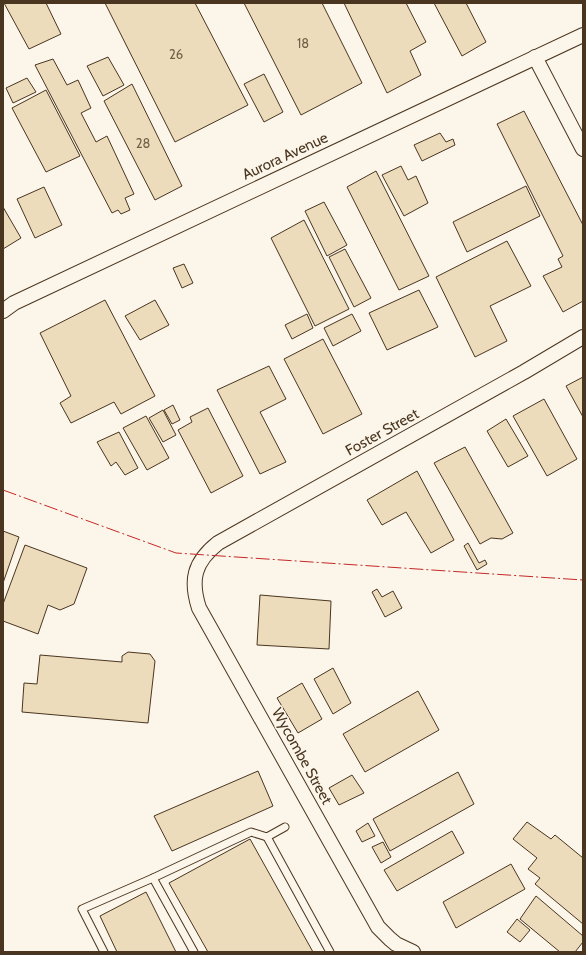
<svg xmlns="http://www.w3.org/2000/svg" width="586" height="955" font-family="Cabin,sans-serif">
<style>
.building{fill:#ecdcbc;stroke:#4a3520}
.lines{fill:none;stroke-linecap:round;stroke-linejoin:round}
.lane-casing{stroke:#4a3520;stroke-width:9}
.street-casing{stroke:#4a3520;stroke-width:16}
.lane{stroke:#fbf6e9;stroke-width:7}
.street{stroke:#fbf6e9;stroke-width:14}
.power{stroke:#c62828;stroke-width:1;stroke-dasharray:14 3 2 3;stroke-linecap:butt}
.labels{text-anchor:middle;dominant-baseline:central;stroke-width:3;stroke-linejoin:round;paint-order:stroke}
.number-label{font-size:13px;fill:#725f47}
.street-label{font-size:15px;fill:#4a3520;stroke:#fbf6e9}
</style>
<rect width="100%" height="100%" fill="#fbf6e9"/>
<g class="building">
<path d="M4 3H46L61 34 29 49Z"/>
<path d="M105 3H195L248 105 175 142Z"/>
<path d="M244 3H322L362 83 301 115Z"/>
<path d="M344 3H406L426 42 410 51 421 75 387 93Z"/>
<path d="M434 3H466L486 42 462 56Z"/>
<path d="M108 57 124 85 103 96 87 66Z"/>
<path d="M53 59 67 85 78 80 91 108 81 113 96 142 107 136 134 194 125 198 130 210 121 214 118 210 112 213 35 65Z"/>
<path d="M264 74 283 112 264 122 244 84Z"/>
<path d="M27 78 36 92 13 103 6 88Z"/>
<path d="M132 84 182 186 155 200 104 101Z"/>
<path d="M46 90 80 156 46 172 12 108Z"/>
<path d="M524 111 583 225V301L563 312 543 276 562 267 558 259 563 256 497 124Z"/>
<path d="M440 133 446 142 453 139 455 145 422 161 414 145Z"/>
<path d="M401 166 408 180 416 176 428 203 404 216 382 175Z"/>
<path d="M376 171 429 276 399 290 347 187Z"/>
<path d="M526 186 540 216 467 252 453 222Z"/>
<path d="M44 187 62 225 35 238 17 199Z"/>
<path d="M324 202 347 245 327 256 305 211Z"/>
<path d="M3 207 21 238 3 249Z"/>
<path d="M304 220 349 309 315 326 271 238Z"/>
<path d="M507 241 531 286 490 306 507 341 475 357 436 277Z"/>
<path d="M345 249 371 298 354 307 329 257Z"/>
<path d="M184 264 193 283 182 288 173 268Z"/>
<path d="M419 290 438 327 387 350 369 313Z"/>
<path d="M105 300 155 396 121 414 114 402 71 423 60 403 71 396 40 333Z"/>
<path d="M155 300 169 325 140 340 125 316Z"/>
<path d="M307 314 313 328 292 339 285 325Z"/>
<path d="M352 314 361 331 333 346 324 328Z"/>
<path d="M323 339 362 414 323 434 284 359Z"/>
<path d="M269 366 286 399 260 412 286 462 260 474 217 390Z"/>
<path d="M583 377V417L566 386Z"/>
<path d="M544 399 577 459 547 476 513 416Z"/>
<path d="M173 405 180 420 172 424 164 410Z"/>
<path d="M208 408 243 476 211 493 178 430 192 422 190 417Z"/>
<path d="M163 410 176 435 163 442 149 418Z"/>
<path d="M146 416 169 458 147 470 123 428Z"/>
<path d="M506 419 528 456 508 467 487 431Z"/>
<path d="M119 432 138 468 125 475 116 462 111 466 97 442Z"/>
<path d="M465 447 513 533 502 539 491 538 480 544 434 463Z"/>
<path d="M417 471 454 540 431 553 406 512 382 525 367 500Z"/>
<path d="M3 531 19 537 3 583Z"/>
<path d="M468 543 479 563 485 560 487 564 477 570 464 546Z"/>
<path d="M25 545 87 568 74 604 60 610 48 605 38 634 3 621V604Z"/>
<path d="M377 589 382 597 393 591 402 608 385 617 372 592Z"/>
<path d="M260 595 331 601 329 649 257 645Z"/>
<path d="M128 652 150 654 155 661 148 723 22 712 24 683 37 684 40 655 122 662V656Z"/>
<path d="M333 668 351 703 333 714 314 679Z"/>
<path d="M302 683 322 719 298 733 277 698Z"/>
<path d="M418 691 439 730 365 772 343 734Z"/>
<path d="M258 771 273 806 172 851 154 816Z"/>
<path d="M458 772 474 804 390 851 373 819Z"/>
<path d="M352 775 364 793 339 805 329 788Z"/>
<path d="M527 822 551 839 555 835 583 858V924L535 884 540 878 528 869 537 858 513 839Z"/>
<path d="M368 823 375 836 362 842 356 831Z"/>
<path d="M452 831 464 853 397 891 384 870Z"/>
<path d="M250 839 313 952H208L169 883Z"/>
<path d="M383 842 391 857 381 863 372 847Z"/>
<path d="M511 864 525 889 456 928 443 902Z"/>
<path d="M146 892 176 952H117L100 916Z"/>
<path d="M536 896 583 936V942L575 952H560L520 919Z"/>
<path d="M517 919 530 930 520 942 507 932Z"/>
</g>
<g class="lines">
<g class="lane-casing">
<g id="lane">
<path d="M267 837 330 952"/>
<path d="M153 878 194 952"/>
<path d="M104 952 82 909 153 878 251 832 267 837 285 827"/>
</g>
</g>
<g class="street-casing">
<g id="street">
<path d="M535 57 583 149"/>
<path d="M3 311 14 303 583 35"/>
<path d="M413 952 396 944 390 939 378 927 199 608C190 580 194 562 218 543L524 372 583 337"/>
</g>
</g>
<use href="#lane" class="lane"/>
<use href="#street" class="street"/>
<path class="power" d="M3 490 176 553 583 580"/>
</g>
<g class="labels">
<g class="number-label">
<text x="303" y="43">18</text>
<text x="176" y="54">26</text>
<text x="143" y="143">28</text>
</g>
<g class="street-label">
<text transform="translate(285 156) rotate(-25)">Aurora Avenue</text>
<text transform="translate(382 432) rotate(-29)">Foster Street</text>
<text transform="translate(302 756) rotate(61)">Wycombe Street</text>
</g>
</g>
<rect width="586" height="955" fill="none" stroke="#4a3520" stroke-width="8"/>
</svg>
